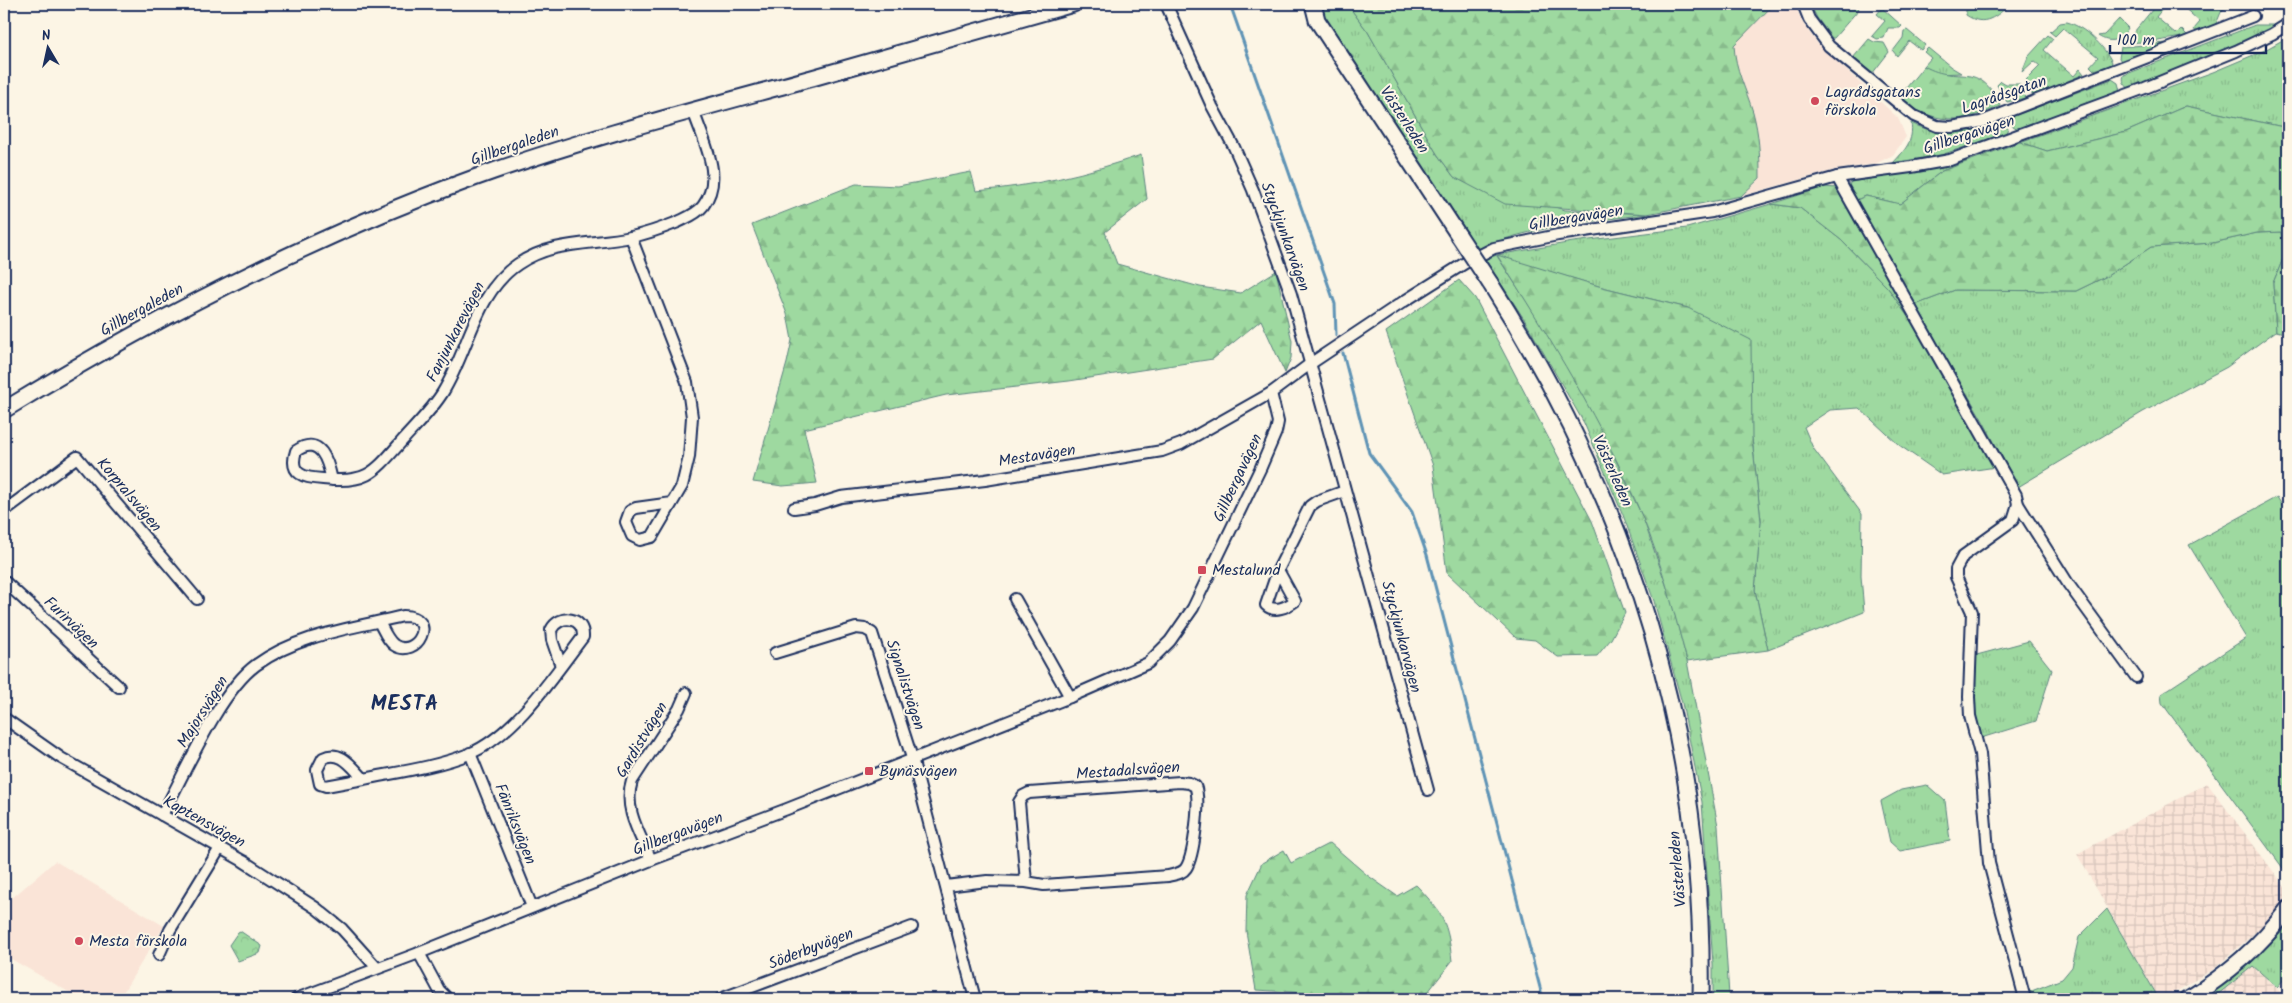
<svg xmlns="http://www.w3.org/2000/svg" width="2292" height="1003" font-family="Kalam,sans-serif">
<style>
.built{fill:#fae4d7}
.industrial{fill:url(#industrial-grid)}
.grass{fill:url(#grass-tufts);stroke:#5c847f}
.forest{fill:url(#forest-firs);stroke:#5c847f}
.park{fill:url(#park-crowns);stroke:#5c847f}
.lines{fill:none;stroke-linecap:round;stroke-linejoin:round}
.stream{stroke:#5f93b5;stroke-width:3}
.street-casing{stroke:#1b2f5e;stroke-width:14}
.secondary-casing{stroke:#1b2f5e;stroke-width:19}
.street{stroke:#fcf5e5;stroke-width:10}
.secondary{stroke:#fcf5e5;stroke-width:15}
.secondary-bridge-casing{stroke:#1b2f5e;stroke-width:19;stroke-linecap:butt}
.secondary-bridge{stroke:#fcf5e5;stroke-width:15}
.poi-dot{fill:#d1495b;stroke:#fcf5e5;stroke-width:2}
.labels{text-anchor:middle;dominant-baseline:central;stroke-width:4;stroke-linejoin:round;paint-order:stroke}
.poi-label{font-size:16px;fill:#1b2f5e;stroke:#fcf5e5;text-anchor:start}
.street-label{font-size:16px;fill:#1b2f5e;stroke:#fcf5e5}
.district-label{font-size:21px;font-weight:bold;letter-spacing:1px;fill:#1b2f5e;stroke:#fcf5e5}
</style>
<defs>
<pattern id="industrial-grid" width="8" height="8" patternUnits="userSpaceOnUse" patternTransform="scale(1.25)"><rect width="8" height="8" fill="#fae4d7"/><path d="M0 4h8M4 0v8" fill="none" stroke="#d6c4bb"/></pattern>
<pattern id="grass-tufts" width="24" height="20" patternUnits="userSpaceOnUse" patternTransform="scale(1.25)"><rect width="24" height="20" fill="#9ed9a0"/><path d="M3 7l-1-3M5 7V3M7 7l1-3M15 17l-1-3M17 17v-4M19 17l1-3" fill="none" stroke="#88bb8c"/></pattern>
<pattern id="forest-firs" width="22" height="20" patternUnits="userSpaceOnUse" patternTransform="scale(1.25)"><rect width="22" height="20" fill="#9ed9a0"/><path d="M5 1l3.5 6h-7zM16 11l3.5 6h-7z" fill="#88bb8c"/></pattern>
<pattern id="park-crowns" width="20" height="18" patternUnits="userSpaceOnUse" patternTransform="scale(1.25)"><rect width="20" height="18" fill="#9ed9a0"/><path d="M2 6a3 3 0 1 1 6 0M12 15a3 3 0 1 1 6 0" fill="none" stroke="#88bb8c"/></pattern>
</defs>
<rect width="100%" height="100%" fill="#fcf5e5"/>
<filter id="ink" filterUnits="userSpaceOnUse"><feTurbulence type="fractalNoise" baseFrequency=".02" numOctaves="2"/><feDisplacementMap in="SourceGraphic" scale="10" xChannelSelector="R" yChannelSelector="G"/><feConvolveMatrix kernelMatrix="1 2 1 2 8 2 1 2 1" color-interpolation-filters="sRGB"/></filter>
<g filter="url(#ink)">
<g class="built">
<path d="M1774 4H1795L1802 22 1818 44 1898 118 1906 137 1893 155 1875 164 1835 170 1741 196 1760 178 1752 111 1735 62 1734 44Z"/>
<path d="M55 861 164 926 119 999H81L4 955V905Z"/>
</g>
<g class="industrial">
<path d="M2207 783 2288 891V897L2260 928 2215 968 2164 999H2159L2077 854Z"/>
<path d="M2253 966 2288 999H2212Z"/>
</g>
<g class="grass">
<path d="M1319 4H1347L1368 32 1437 154 1454 177 1565 210 1647 214C1590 222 1531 226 1478 249L1325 17Z"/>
<path d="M1966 4H2011C1996 16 1985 28 1966 15Z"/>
<path d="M2157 4 2163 8 2156 17 2176 34 2181 29 2188 36 2158 41 2125 43Z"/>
<path d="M2180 4H2222L2225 7 2228 4H2237L2222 10 2216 24 2196 32 2194 29 2200 22Z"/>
<path d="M1882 8 1902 26 1900 28H1888L1884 38 1877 39 1872 36 1885 21 1877 14Z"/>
<path d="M2119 19 2128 28C2121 41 2110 44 2098 36L2104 35Z"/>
<path d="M2067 22C2085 27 2104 46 2112 62L2111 65 2094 70 2090 66 2098 57 2063 28 2055 36 2050 32 2060 23Z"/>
<path d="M2255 25H2279L2245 43 2129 88C2124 85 2122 80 2124 75Z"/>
<path d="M1907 30 1925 45 1921 50 1909 41 1897 56 1893 51 1903 38 1904 31Z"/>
<path d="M2048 35 2053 39 2044 50 2074 76 2080 69 2084 74 2033 96 2025 81 2040 66 2034 61 2022 72 2028 57Z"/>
<path d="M2288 37V128L2186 106 2126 132 2047 151 2020 142 2213 72 2263 51Z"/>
<path d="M2167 43 2126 59 2121 61 2119 58 2121 47Z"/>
<path d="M1928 48 1951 67 1961 73 1937 74 1924 66 1931 58 1924 52Z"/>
<path d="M2112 79 2118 83 2120 91 2018 129 2013 126 2011 117Z"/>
<path d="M2001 81 2006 84H2019L2023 89 2025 98 2007 102 1997 85Z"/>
<path d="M2003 121 2006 122 2008 128 2006 133 1941 155 1893 163C1905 150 1914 141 1911 123 1945 139 1969 133 2003 121Z"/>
<path d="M1969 161 1942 171 1900 204 1866 196 1854 201 1847 187 1851 182Z"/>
<path d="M1771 204 1800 208 1841 240 1888 288 1913 324 1996 467 1942 475 1899 445 1859 408 1830 410 1804 427 1813 448 1862 514 1861 576 1864 612 1768 650 1755 590 1761 521 1752 438 1688 308 1602 287 1497 256 1546 331 1595 416 1643 518 1671 599 1687 661 1718 826 1729 996 1772 999H1713V964L1702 802 1682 703 1654 601 1623 515 1584 423 1524 319 1485 259 1497 255 1573 242 1687 228Z"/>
<path d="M2281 232 2285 254 2273 283 2276 331 2227 367 2143 412 2018 487 1983 421 1915 305 1955 290 2076 291 2107 276 2151 247 2212 243 2257 233Z"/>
<path d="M2277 497 2288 515V875L2162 703 2161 694 2246 638 2189 545Z"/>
<path d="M2029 641 2052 670 2036 721 1981 738 1974 714 1973 656Z"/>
<path d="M1927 785 1945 801 1950 841 1900 851 1890 842 1881 801 1901 790Z"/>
<path d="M2107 909 2159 999H2030L2029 992 2062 979 2072 967 2079 937Z"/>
<path d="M2288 926V975L2277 987 2253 966 2212 999H2204L2249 965Z"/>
</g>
<g class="forest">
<path d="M1347 4H1774L1734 45C1735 69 1746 89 1753 112 1759 134 1760 154 1760 178L1741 196 1647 214 1505 204 1454 177 1437 154 1368 32Z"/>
<path d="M1810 4H1857L1856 5 1859 9 1834 38H1832L1817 18Z"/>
<path d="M1869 39 1874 42 1884 43 1889 52 1872 74 1853 58Z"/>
<path d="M1924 66C1959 86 1977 58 2001 106 1960 124 1935 125 1898 98Z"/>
<path d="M2186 106 2288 128V334L2276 331 2273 283 2285 254 2281 232 2257 233 2212 243 2151 247 2107 276 2076 291 1955 290 1915 305 1854 201 1866 196 1900 204 1942 171 2020 142 2047 151 2126 132Z"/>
<path d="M1141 155 1147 199 1105 232 1117 264 1200 287 1241 293 1276 271 1292 341 1291 358 1285 373 1261 320 1213 359 1069 381 946 395 804 429 817 483 783 486 753 482 787 363 792 340 787 314 752 225 856 184 898 186 971 172 976 191C1033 186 1087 174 1141 155Z"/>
<path d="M1824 187 1838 188 1869 239 1913 324 1888 288 1841 240 1800 208 1771 204Z"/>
<path d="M1497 255 1602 287 1688 308 1751 340 1752 438 1761 521 1755 590 1768 650 1687 661C1674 612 1662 563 1642 516 1603 424 1551 340 1497 255Z"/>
<path d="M1459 280 1475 298 1592 521 1625 613 1611 639 1597 656 1558 657 1535 640 1516 638 1447 573 1433 466 1386 332Z"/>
<path d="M1330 843 1367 875 1397 896 1416 885C1443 913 1448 923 1452 961L1428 992 1418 999H1348L1325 994 1256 990 1246 931 1247 895 1262 863 1284 850 1291 863Z"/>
</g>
<path class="park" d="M240 931 262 946 260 953 238 961 229 945 238 932Z"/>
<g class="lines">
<g class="stream">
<path d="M1230 4 1335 304 1336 335"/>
<path d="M1343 353 1369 453 1412 512 1427 555 1543 999"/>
</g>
<g class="street-casing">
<g id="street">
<path d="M1166 4 1212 106 1234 147 1253 190 1291 294 1428 790"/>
<path d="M1803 4 1809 19 1829 46 1914 116 1937 126 1951 127 1981 122 2253 16"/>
<path d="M1837 177 2016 495 2018 504 2069 585 2136 677"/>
<path d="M631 237 687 382 692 417 689 457 682 486 652 537 640 540 632 536 626 522 630 511 636 508 672 503"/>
<path d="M332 480C328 462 321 434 296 451 288 475 305 478 323 479 367 484 374 473 402 441 416 425 432 410 443 392 469 350 475 293 518 264 553 240 593 245 631 237 646 234 663 228 678 222 686 218 697 214 703 206 725 177 703 141 693 110"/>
<path d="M2018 504 2013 520 1963 556 1956 569V577L1972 612 1969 697 1970 716 1980 754 1989 863 2025 999"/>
<path d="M794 508 815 505 841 497 985 480 1162 451 1181 444 1271 393 1310 364 1403 302 1465 263 1494 248 1558 235 1712 212 1837 177 1911 167 1950 160 2145 88 2236 51 2272 34 2288 24"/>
<path d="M4 511 77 457 197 599"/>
<path d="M1278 570 1295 601C1287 607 1274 613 1266 605L1278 570 1310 506 1317 501 1345 491"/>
<path d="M4 581 119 687"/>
<path d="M1015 599 1070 697"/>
<path d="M775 653 856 628 865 629 872 633 912 758 975 999"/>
<path d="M4 718 61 758 243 861 316 908 342 929 377 968"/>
<path d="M470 753 532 907"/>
<path d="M364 779 326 786 320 784 317 770 323 758C341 749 352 767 364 779 399 772 436 767 469 754 515 735 554 675 583 637 584 617 560 613 551 630L552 640 561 666"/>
<path d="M162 815C185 773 219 692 256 665 299 634 354 628 403 616 440 616 417 660 394 645 387 640 383 629 379 622"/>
<path d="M651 860C640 834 623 809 632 781L679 709 686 693"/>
<path d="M946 886 987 881 1026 882 1019 802 1023 796 1029 793 1180 782 1189 783 1195 786C1201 799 1194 856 1186 868 1182 874 1175 874 1168 876L1044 885 1026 882"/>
<path d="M419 953 439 990 448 999"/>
<path d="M159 955 170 930 220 848"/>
<path d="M296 999 419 953 651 860 787 809 1070 697 1148 663 1170 641 1193 608 1261 467 1276 432 1278 422 1271 393"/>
<path d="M720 999 912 927"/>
</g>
</g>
<g class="secondary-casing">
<g id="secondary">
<path d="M1313 4 1317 20 1459 236"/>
<path d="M1490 283C1629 500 1706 740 1701 999"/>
<path d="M4 410C153 319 309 238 474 178 585 138 699 109 812 78 899 54 986 29 1073 4"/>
<path d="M2188 999C2229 973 2259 947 2288 909"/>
</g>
</g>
<use href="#street" class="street"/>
<use href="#secondary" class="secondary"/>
<g class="secondary-bridge-casing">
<path id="secondary-bridge" d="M1459 236 1490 283"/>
</g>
<use href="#secondary-bridge" class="secondary-bridge"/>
</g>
</g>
<g class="poi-dot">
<circle cx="1815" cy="101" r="5"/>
<rect x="1197" y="565" width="10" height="10" rx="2.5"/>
<rect x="864" y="766" width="10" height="10" rx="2.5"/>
<circle cx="79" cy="941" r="5"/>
</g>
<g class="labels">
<g class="poi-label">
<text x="1825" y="92">Lagrådsgatans<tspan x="1825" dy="18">förskola</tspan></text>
<text x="1212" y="570">Mestalund</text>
<text x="879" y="771">Bynäsvägen</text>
<text x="89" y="941">Mesta förskola</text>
</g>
<g class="street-label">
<text transform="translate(2004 95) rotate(-19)">Lagrådsgatan</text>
<text transform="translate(1404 120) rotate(57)">Västerleden</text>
<text transform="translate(1969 135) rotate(-18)">Gillbergavägen</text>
<text transform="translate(515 146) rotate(-19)">Gillbergaleden</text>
<text transform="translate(1576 218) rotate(-9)">Gillbergavägen</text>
<text transform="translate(1285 237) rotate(70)">Styckjunkarvägen</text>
<text transform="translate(142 310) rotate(-29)">Gillbergaleden</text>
<text transform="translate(456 332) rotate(-63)">Fanjunkarevägen</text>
<text transform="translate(1037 456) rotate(-9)">Mestavägen</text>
<text transform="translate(1612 471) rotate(66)">Västerleden</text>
<text transform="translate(1238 478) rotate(-65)">Gillbergavägen</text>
<text transform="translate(129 495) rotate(50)">Korpralsvägen</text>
<text transform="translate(71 623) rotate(43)">Furirvägen</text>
<text transform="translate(1401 637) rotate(75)">Styckjunkarvägen</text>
<text transform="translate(905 685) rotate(72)">Signalistvägen</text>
<text transform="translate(203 712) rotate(-58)">Majorsvägen</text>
<text transform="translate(642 740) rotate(-59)">Gardistvägen</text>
<text transform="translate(1128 771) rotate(-4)">Mestadalsvägen</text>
<text transform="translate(204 822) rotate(29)">Kaptensvägen</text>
<text transform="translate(515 824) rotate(68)">Fänriksvägen</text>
<text transform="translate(678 834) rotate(-21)">Gillbergavägen</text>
<text transform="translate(1678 869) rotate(-95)">Västerleden</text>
<text transform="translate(811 949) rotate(-21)">Söderbyvägen</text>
</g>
<g class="district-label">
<text x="405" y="704">MESTA</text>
</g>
</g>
<rect width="2292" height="1003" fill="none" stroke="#fcf5e5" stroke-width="20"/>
<rect x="10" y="10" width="2272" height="983" fill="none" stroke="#1b2f5e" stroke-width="2" filter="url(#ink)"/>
<g transform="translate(48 48) rotate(351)" stroke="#fcf5e5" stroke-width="4" paint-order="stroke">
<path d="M0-4L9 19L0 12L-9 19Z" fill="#1b2f5e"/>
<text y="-8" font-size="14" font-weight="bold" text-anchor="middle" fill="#1b2f5e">N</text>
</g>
<path d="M2110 45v8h156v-8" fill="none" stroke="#1b2f5e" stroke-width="2.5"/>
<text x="2117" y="45" font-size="15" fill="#1b2f5e" stroke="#fcf5e5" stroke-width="4" paint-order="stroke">100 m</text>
</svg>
